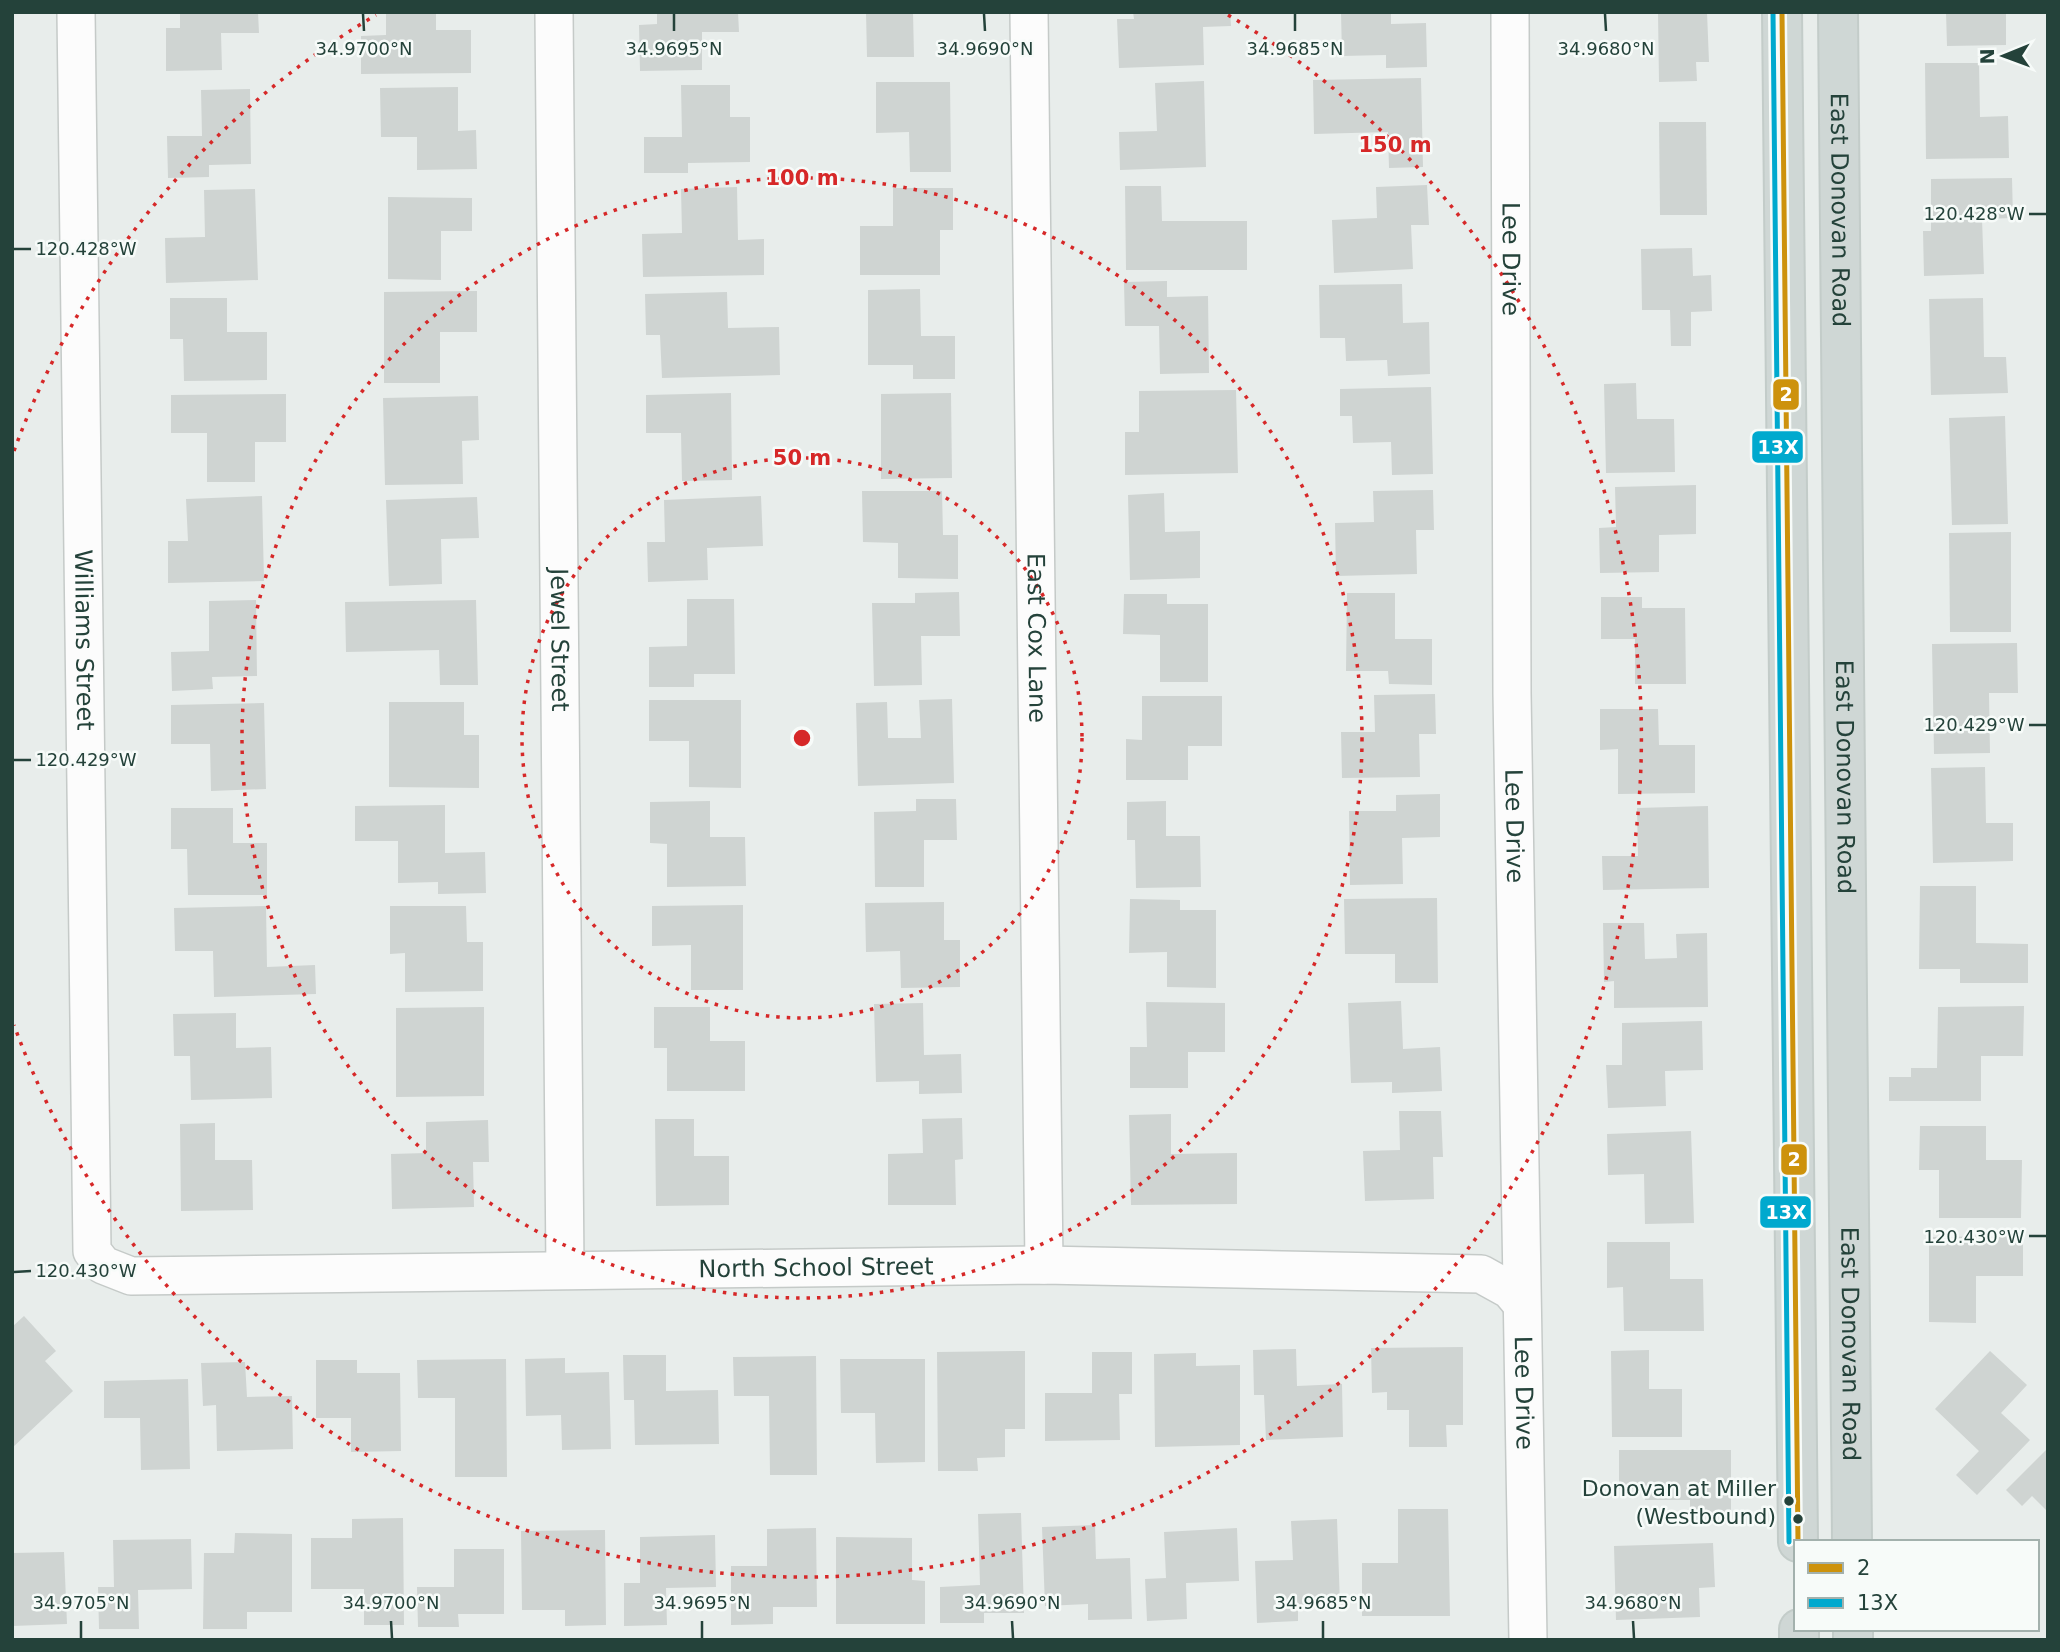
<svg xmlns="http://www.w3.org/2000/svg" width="2060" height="1652" font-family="'DejaVu Sans',sans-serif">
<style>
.building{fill:#cfd4d2}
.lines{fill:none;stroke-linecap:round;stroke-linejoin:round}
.minor-casing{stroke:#c5cac8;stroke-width:40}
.major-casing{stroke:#c3ccc9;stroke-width:42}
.minor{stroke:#fcfcfc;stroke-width:37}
.major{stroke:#cfd7d5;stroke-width:38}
.bus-1-casing{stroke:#f7fbf9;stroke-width:10}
.bus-2-casing{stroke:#f7fbf9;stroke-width:10}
.bus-1{stroke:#cd920c;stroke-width:5}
.bus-2{stroke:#00a9ce;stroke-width:5}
.ticks{fill:none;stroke:#24423a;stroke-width:2.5}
.ring{fill:none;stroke:#d62828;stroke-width:3.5;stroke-dasharray:3.5 7}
.bus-dot{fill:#24423a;stroke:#f7fbf9;stroke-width:2.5}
.labels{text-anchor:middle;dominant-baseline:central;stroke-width:5;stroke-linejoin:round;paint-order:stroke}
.bus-label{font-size:22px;fill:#24423a;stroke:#f7fbf9;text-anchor:end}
.street-label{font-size:24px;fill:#24423a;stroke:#f7fbf9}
.ticks-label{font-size:18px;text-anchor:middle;fill:#24423a;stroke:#f7fbf9;stroke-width:5;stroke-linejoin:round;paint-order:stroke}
.centre{fill:#d62828;stroke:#f7fbf9;stroke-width:3.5}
.ring-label{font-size:21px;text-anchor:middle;font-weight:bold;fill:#d62828;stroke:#f7fbf9;stroke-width:5;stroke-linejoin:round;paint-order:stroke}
.line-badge{stroke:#f7fbf9;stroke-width:2.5}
.badge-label{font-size:19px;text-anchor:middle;font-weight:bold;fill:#fff}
</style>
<rect width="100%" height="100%" fill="#e8edeb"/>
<g class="building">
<path d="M180 12H258L259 33H221L222 70 166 71V28H180Z"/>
<path d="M386 12H436V30H471V73L361 74V36L386 35Z"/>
<path d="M657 12H738L739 32H702V70L640 71 639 25 657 24Z"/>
<path d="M866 12H913L914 57H867Z"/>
<path d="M1133 12H1230L1231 26 1203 27 1204 65 1119 68 1117 19H1134Z"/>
<path d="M1341 12H1391V24L1426 23 1427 67 1386 68V55L1342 56Z"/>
<path d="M1658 12H1707L1709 62H1696L1697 81 1659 82Z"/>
<path d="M1946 12H2006V45L1947 46Z"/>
<path d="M1925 63H1979L1980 117 2008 116 2009 158 1926 159Z"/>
<path d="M1421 78 1423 167 1389 168 1388 132 1314 134 1313 80Z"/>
<path d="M1204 81 1206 167 1120 170 1119 132 1157 131 1155 83Z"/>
<path d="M876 82H950L951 172H910L909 132 876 133Z"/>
<path d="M681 85H730V117H750V162L688 163V173H644V137H682Z"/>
<path d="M458 87V131L476 130 477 169 417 170V137H381L380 88Z"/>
<path d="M250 89 251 164 209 165V177L168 178 167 136H202L201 90Z"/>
<path d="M1659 122H1706L1707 215H1660Z"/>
<path d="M2012 178 2013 218 1982 219 1984 274 1924 276 1923 231H1931V179Z"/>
<path d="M1427 185 1429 225H1411L1413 269 1334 273 1332 220 1377 218 1376 187Z"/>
<path d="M1125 186H1161L1162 221H1247V270H1126Z"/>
<path d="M737 187 738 240 764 239V275L643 277 642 234 682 233 681 189Z"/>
<path d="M893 188H953V230H940V275H860V226H893Z"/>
<path d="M255 189 258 280 166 283 165 238 205 237 204 190Z"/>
<path d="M388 197 472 198V231H441V280L388 279Z"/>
<path d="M1692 248 1693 276 1711 275 1712 311 1691 312V346H1671L1670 310H1642L1641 249Z"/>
<path d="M1167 281V297L1208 296 1209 373 1160 374 1159 326H1125L1124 282Z"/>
<path d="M1402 284 1403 323 1429 322 1430 374 1388 376 1387 360 1346 361 1345 338H1320L1319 285Z"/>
<path d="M920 289 921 336H955V379H913V365H868V290Z"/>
<path d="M477 291V332H440V383H384V292Z"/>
<path d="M727 292 728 328 779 327 780 375 662 378 660 335H646L645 294Z"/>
<path d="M170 298H227V332H267V380L184 381 183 339H170Z"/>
<path d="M1983 298 1984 357H2006L2008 393 1931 395 1929 299Z"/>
<path d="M1636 383 1637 419H1674L1675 472 1606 473 1604 384Z"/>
<path d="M1431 387 1433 474 1392 475 1391 442 1353 443 1352 416H1340V389Z"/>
<path d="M1236 390 1238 473 1125 475V432H1139V391Z"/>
<path d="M731 393 732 480 682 481 681 433H646V395Z"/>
<path d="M951 393 952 478 881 479V394Z"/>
<path d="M286 394V442H255V482H207V433H171V395Z"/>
<path d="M478 396 479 440 462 441 463 484 385 485 383 398Z"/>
<path d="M2005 416 2008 524 1952 525 1949 418Z"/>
<path d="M1696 485V534L1659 535V572L1600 573 1599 528 1616 527 1615 487Z"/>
<path d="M1433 490 1434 530H1416L1417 574 1336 576 1335 523 1374 522 1373 491Z"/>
<path d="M862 491H942L943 535H958V579L898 578V543L863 542Z"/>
<path d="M1164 493 1165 532 1200 531V578L1130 580 1128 495Z"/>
<path d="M262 496 264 581 168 583V541H188L186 499Z"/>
<path d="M761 496 763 546 707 548 708 580 648 582 647 542H665L664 500Z"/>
<path d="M477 497 479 538 441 539 442 584 389 586 386 500Z"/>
<path d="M2011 532V632H1950L1949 533Z"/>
<path d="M959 592 960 636H921L922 685 874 686 872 603H915V593Z"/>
<path d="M1347 593H1395V639H1432V685L1389 684 1388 671H1346Z"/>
<path d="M1124 594H1167V604H1208V682H1160V635L1123 634Z"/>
<path d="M1601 597H1642V608H1685L1686 684H1635V639H1601Z"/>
<path d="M687 599H734L735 674H694V687H649V647L687 646Z"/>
<path d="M256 600 257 676 212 677 213 689 172 691 171 652 209 651V601Z"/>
<path d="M476 600 478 685H440L439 650 346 652 345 602Z"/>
<path d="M2017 643 2018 693H1989L1990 753 1934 754 1932 644Z"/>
<path d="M1435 694 1436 734H1419L1420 777 1342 778 1341 732H1375L1374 695Z"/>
<path d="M1142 696H1222V746H1188V780H1126V739L1142 740Z"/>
<path d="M952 699 954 783 858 786 856 703 887 702 888 738H921L919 700Z"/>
<path d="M649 700H741V788L689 787V741H649Z"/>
<path d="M389 702H464V735H479V788L389 787Z"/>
<path d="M264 703 266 789 211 791 210 744H171V705Z"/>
<path d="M1600 709H1658L1659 745H1695V793L1618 794V749L1600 750Z"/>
<path d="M1985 767 1986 823H2013V861L1933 863 1931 768Z"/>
<path d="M1440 794V837L1402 838 1403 884 1350 885 1349 811H1396V795Z"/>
<path d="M916 799H956L957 840H924V887H875L874 812 916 811Z"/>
<path d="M710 801V837H745L746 886 667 887V844L650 843V802Z"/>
<path d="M1166 801V836H1200L1201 887 1136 888 1135 840H1127V802Z"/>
<path d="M445 805V853L485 852 486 893 438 894V882L398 883V841H355V806Z"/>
<path d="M1708 806 1709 888 1603 890 1602 856H1638L1637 808Z"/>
<path d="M171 808H233V843H267V895H188L187 849H171Z"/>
<path d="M1920 886H1976V943L2028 944V983H1960V969H1919Z"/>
<path d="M1437 898 1438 983H1395V954H1345L1344 899Z"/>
<path d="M1130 899 1180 900V910H1216V988L1167 987V952L1129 953Z"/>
<path d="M944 902V940H960V987L901 988 900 951 866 952 865 903Z"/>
<path d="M743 905V990H691V945L652 946V906Z"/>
<path d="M266 906 267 967 315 965 316 994 214 997 213 951H175L174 908Z"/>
<path d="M390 906H466L467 942H483V991L405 992V953L390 954Z"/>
<path d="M1603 923H1644L1645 959 1677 958 1676 934 1707 933 1708 1007 1614 1008V981L1604 982Z"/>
<path d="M1401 1001 1403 1049 1440 1047 1442 1091 1392 1093V1082L1351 1083 1348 1003Z"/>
<path d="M1146 1002 1225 1003V1052H1188V1088H1130V1047H1147Z"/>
<path d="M923 1003 924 1055 961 1054 962 1093 919 1094V1081L876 1082 874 1004Z"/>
<path d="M2024 1006 2023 1056H1981V1101H1889V1077H1911V1068H1937L1938 1007Z"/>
<path d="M484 1007V1096L396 1097V1008Z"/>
<path d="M654 1007H710V1041H745V1091H667V1048H654Z"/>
<path d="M236 1013V1048L271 1047 272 1098 191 1100 190 1056H174L173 1014Z"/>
<path d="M1702 1021 1703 1070 1665 1071 1666 1106 1608 1108 1606 1065H1622V1023Z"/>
<path d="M1399 1111H1441L1443 1157H1433L1434 1199 1365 1201 1363 1151 1400 1150Z"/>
<path d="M1171 1114V1154L1237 1153V1204L1131 1205 1129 1115Z"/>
<path d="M962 1118 963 1159 955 1160 956 1205H888V1154L923 1153 922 1119Z"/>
<path d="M655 1119H694V1156H729V1205L656 1206Z"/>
<path d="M488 1120 489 1162H473L474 1207 392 1209 391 1154 426 1153V1122Z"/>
<path d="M215 1123V1160H252L253 1210 181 1211 180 1124Z"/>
<path d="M1920 1126H1986V1160H2022L2021 1218H1939V1170H1919Z"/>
<path d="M1691 1131 1694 1223 1645 1224 1644 1174 1608 1175 1607 1134Z"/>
<path d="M2023 1236V1276H1976V1323L1929 1322V1237Z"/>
<path d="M1607 1242H1670V1279H1703L1704 1331H1624L1623 1287 1607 1288Z"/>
<path d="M24 1316 56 1351 45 1361 73 1391 12 1448V1327Z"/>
<path d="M1463 1347V1425H1446L1447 1447H1409V1410H1387V1392L1372 1393 1371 1348Z"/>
<path d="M1296 1349 1297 1386 1342 1384 1343 1437 1266 1440 1264 1395H1254L1253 1350Z"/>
<path d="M1649 1350V1389H1682V1437H1612L1611 1351Z"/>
<path d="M1025 1351V1429H1005V1457L977 1458 978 1471H938L937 1352Z"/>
<path d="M1990 1351 2027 1385 2001 1413 2030 1440 1977 1495 1956 1475 1979 1451 1935 1409Z"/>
<path d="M1092 1352H1132V1394H1119L1120 1440 1045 1441V1393H1092Z"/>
<path d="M1196 1353V1366L1240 1365V1445L1155 1447 1154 1354Z"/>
<path d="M623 1355H666V1391L718 1390 719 1444 635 1445 634 1400H624Z"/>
<path d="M816 1356 817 1475H770L769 1396H734L733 1357Z"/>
<path d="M565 1358V1373L609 1372 611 1449 562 1450 561 1415 526 1416 525 1359Z"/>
<path d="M506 1359 507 1477H455V1398H418L417 1360Z"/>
<path d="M840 1359H925V1462L876 1463 875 1413H841Z"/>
<path d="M316 1360H357V1373H400L401 1451 351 1452V1418H316Z"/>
<path d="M245 1362 247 1397 292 1396 293 1449 217 1451 216 1405 203 1406 201 1363Z"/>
<path d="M188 1379 190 1469 141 1470 140 1418H104V1381Z"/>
<path d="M2048 1448V1512L2032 1496 2022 1506 2006 1490Z"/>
<path d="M1619 1450H1731V1516H1690V1500H1645V1489H1619Z"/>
<path d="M1398 1509H1448L1450 1616H1362V1563H1398Z"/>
<path d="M1021 1513 1024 1613H984V1623H940V1587L980 1585 978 1514Z"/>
<path d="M403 1518 404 1625H364V1589H311V1538H352V1519Z"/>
<path d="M1337 1519 1340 1604 1298 1605V1621L1257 1623 1255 1561 1293 1560 1291 1521Z"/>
<path d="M1095 1525 1096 1559 1130 1558 1132 1619 1088 1620V1604L1045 1606 1042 1527Z"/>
<path d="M816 1528 817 1607H773V1624L731 1625V1566H767V1529Z"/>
<path d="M1237 1528 1239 1581 1186 1583 1187 1619 1147 1621 1145 1579 1166 1578 1164 1532Z"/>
<path d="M605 1530 606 1625 565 1626V1610H522L521 1531Z"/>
<path d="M235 1533 292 1534V1612H247V1629H203L204 1553H234Z"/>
<path d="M715 1535 716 1587 666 1588 667 1625 624 1626V1583H640V1537Z"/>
<path d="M836 1537 912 1538V1580L925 1581V1624H836Z"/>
<path d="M191 1539 192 1589 138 1590 139 1629H99L98 1587H114L113 1540Z"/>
<path d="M1713 1543 1715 1587 1699 1588 1700 1617 1616 1620 1614 1546Z"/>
<path d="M454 1549H504V1614H458L459 1627H418L417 1587H454Z"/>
<path d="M64 1552 67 1624 12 1626V1553Z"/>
</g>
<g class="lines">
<g class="minor-casing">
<g id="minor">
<path id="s1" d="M76 12 92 1251 103 1265 131 1276 1044 1265 1481 1274 1510 1290 1521 1303"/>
<path id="s2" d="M554 12 565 1270"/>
<path id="s3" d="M1029 12 1044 1265"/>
<path id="s4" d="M1510 12 1512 693 1528 1640"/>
</g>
</g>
<g class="major-casing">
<g id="major">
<path d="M1782 12 1798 1542"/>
<path id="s5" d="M1838 12 1852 1542"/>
<path d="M1799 1629V1640"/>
<path d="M1853 1629V1640"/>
</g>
</g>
<use href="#minor" class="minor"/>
<use href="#major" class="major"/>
<g class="bus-1-casing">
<path id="bus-1" d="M1782 12 1798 1542"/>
</g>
<g class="bus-2-casing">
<path id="bus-2" d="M1773 12 1789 1542"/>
</g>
<use href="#bus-1" class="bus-1"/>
<use href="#bus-2" class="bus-2"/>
</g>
<path class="ticks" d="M363 14 364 31M674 14V31M984 14 985 31M1295 14V31M1605 14 1606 31M2029 214H2046M14 249H31M2029 725H2046M14 760H31M2029 1236H2046M14 1272 31 1271M81 1621V1638M391 1621 392 1638M702 1621V1638M1012 1621 1013 1638M1323 1621V1638M1633 1621 1634 1638"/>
<g class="ring">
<circle cx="802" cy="738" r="280"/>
<circle cx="802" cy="738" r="560"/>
<path d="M14 451A839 839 0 0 1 376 15M1228 15A839 839 0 1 1 14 1025"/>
</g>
<g class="bus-dot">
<circle cx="1789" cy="1501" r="6"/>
<circle cx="1798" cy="1519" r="6"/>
</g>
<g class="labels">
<g class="bus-label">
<text x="1776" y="1488">Donovan at Miller<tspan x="1776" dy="28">(Westbound)</tspan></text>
</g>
<g class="street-label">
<text stroke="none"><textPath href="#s5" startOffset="198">East Donovan Road</textPath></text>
<text stroke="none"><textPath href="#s4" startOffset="247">Lee Drive</textPath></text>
<text stroke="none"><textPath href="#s3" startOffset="626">East Cox Lane</textPath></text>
<text stroke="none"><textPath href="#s1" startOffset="628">Williams Street</textPath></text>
<text stroke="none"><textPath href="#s2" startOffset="628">Jewel Street</textPath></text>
<text stroke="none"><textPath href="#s5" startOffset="765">East Donovan Road</textPath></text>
<text stroke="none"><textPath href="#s4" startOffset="814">Lee Drive</textPath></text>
<text stroke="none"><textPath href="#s1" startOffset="1972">North School Street</textPath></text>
<text stroke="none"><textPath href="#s5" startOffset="1332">East Donovan Road</textPath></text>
<text stroke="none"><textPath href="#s4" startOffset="1381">Lee Drive</textPath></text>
</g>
</g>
<g class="ticks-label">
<text x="364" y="55">34.9700°N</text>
<text x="674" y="55">34.9695°N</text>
<text x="985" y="55">34.9690°N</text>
<text x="1295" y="55">34.9685°N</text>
<text x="1606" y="55">34.9680°N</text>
<text x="1974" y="220">120.428°W</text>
<text x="86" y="255">120.428°W</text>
<text x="1974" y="731">120.429°W</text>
<text x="86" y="766">120.429°W</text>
<text x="1974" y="1243">120.430°W</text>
<text x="86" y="1277">120.430°W</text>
<text x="81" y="1609">34.9705°N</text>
<text x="391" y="1609">34.9700°N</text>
<text x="702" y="1609">34.9695°N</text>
<text x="1012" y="1609">34.9690°N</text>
<text x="1323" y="1609">34.9685°N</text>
<text x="1633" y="1609">34.9680°N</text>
</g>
<circle cx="802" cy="738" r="10" class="centre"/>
<g class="ring-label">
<text x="1395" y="152">150 m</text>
<text x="802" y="185">100 m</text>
<text x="802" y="465">50 m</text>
</g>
<g class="line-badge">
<rect x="1772" y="378" width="28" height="33" rx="7" fill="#cd920c"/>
<rect x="1751" y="430" width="53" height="34" rx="7" fill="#00a9ce"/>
<rect x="1780" y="1143" width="28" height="33" rx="7" fill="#cd920c"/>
<rect x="1759" y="1195" width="53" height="34" rx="7" fill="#00a9ce"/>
</g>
<g class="badge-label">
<text x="1786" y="401">2</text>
<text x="1778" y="454">13X</text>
<text x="1794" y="1166">2</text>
<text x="1786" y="1219">13X</text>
</g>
<rect width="2060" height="1652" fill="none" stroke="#24423a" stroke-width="28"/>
<rect x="1794" y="1540" width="245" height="91" fill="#f7fbf9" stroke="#a3b1ad" stroke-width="2"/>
<rect x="1808" y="1563" width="35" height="10" fill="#cd920c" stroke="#a3b1ad" stroke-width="2"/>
<text x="1857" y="1575" font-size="21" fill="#24423a">2</text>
<rect x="1808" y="1598" width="35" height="10" fill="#00a9ce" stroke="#a3b1ad" stroke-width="2"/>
<text x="1857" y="1610" font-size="21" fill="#24423a">13X</text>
<g transform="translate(2004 56) rotate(269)" stroke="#f7fbf9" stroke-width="5" paint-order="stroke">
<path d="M0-5L12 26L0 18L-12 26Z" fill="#24423a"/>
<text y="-10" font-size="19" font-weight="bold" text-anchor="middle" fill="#24423a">N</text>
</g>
</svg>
